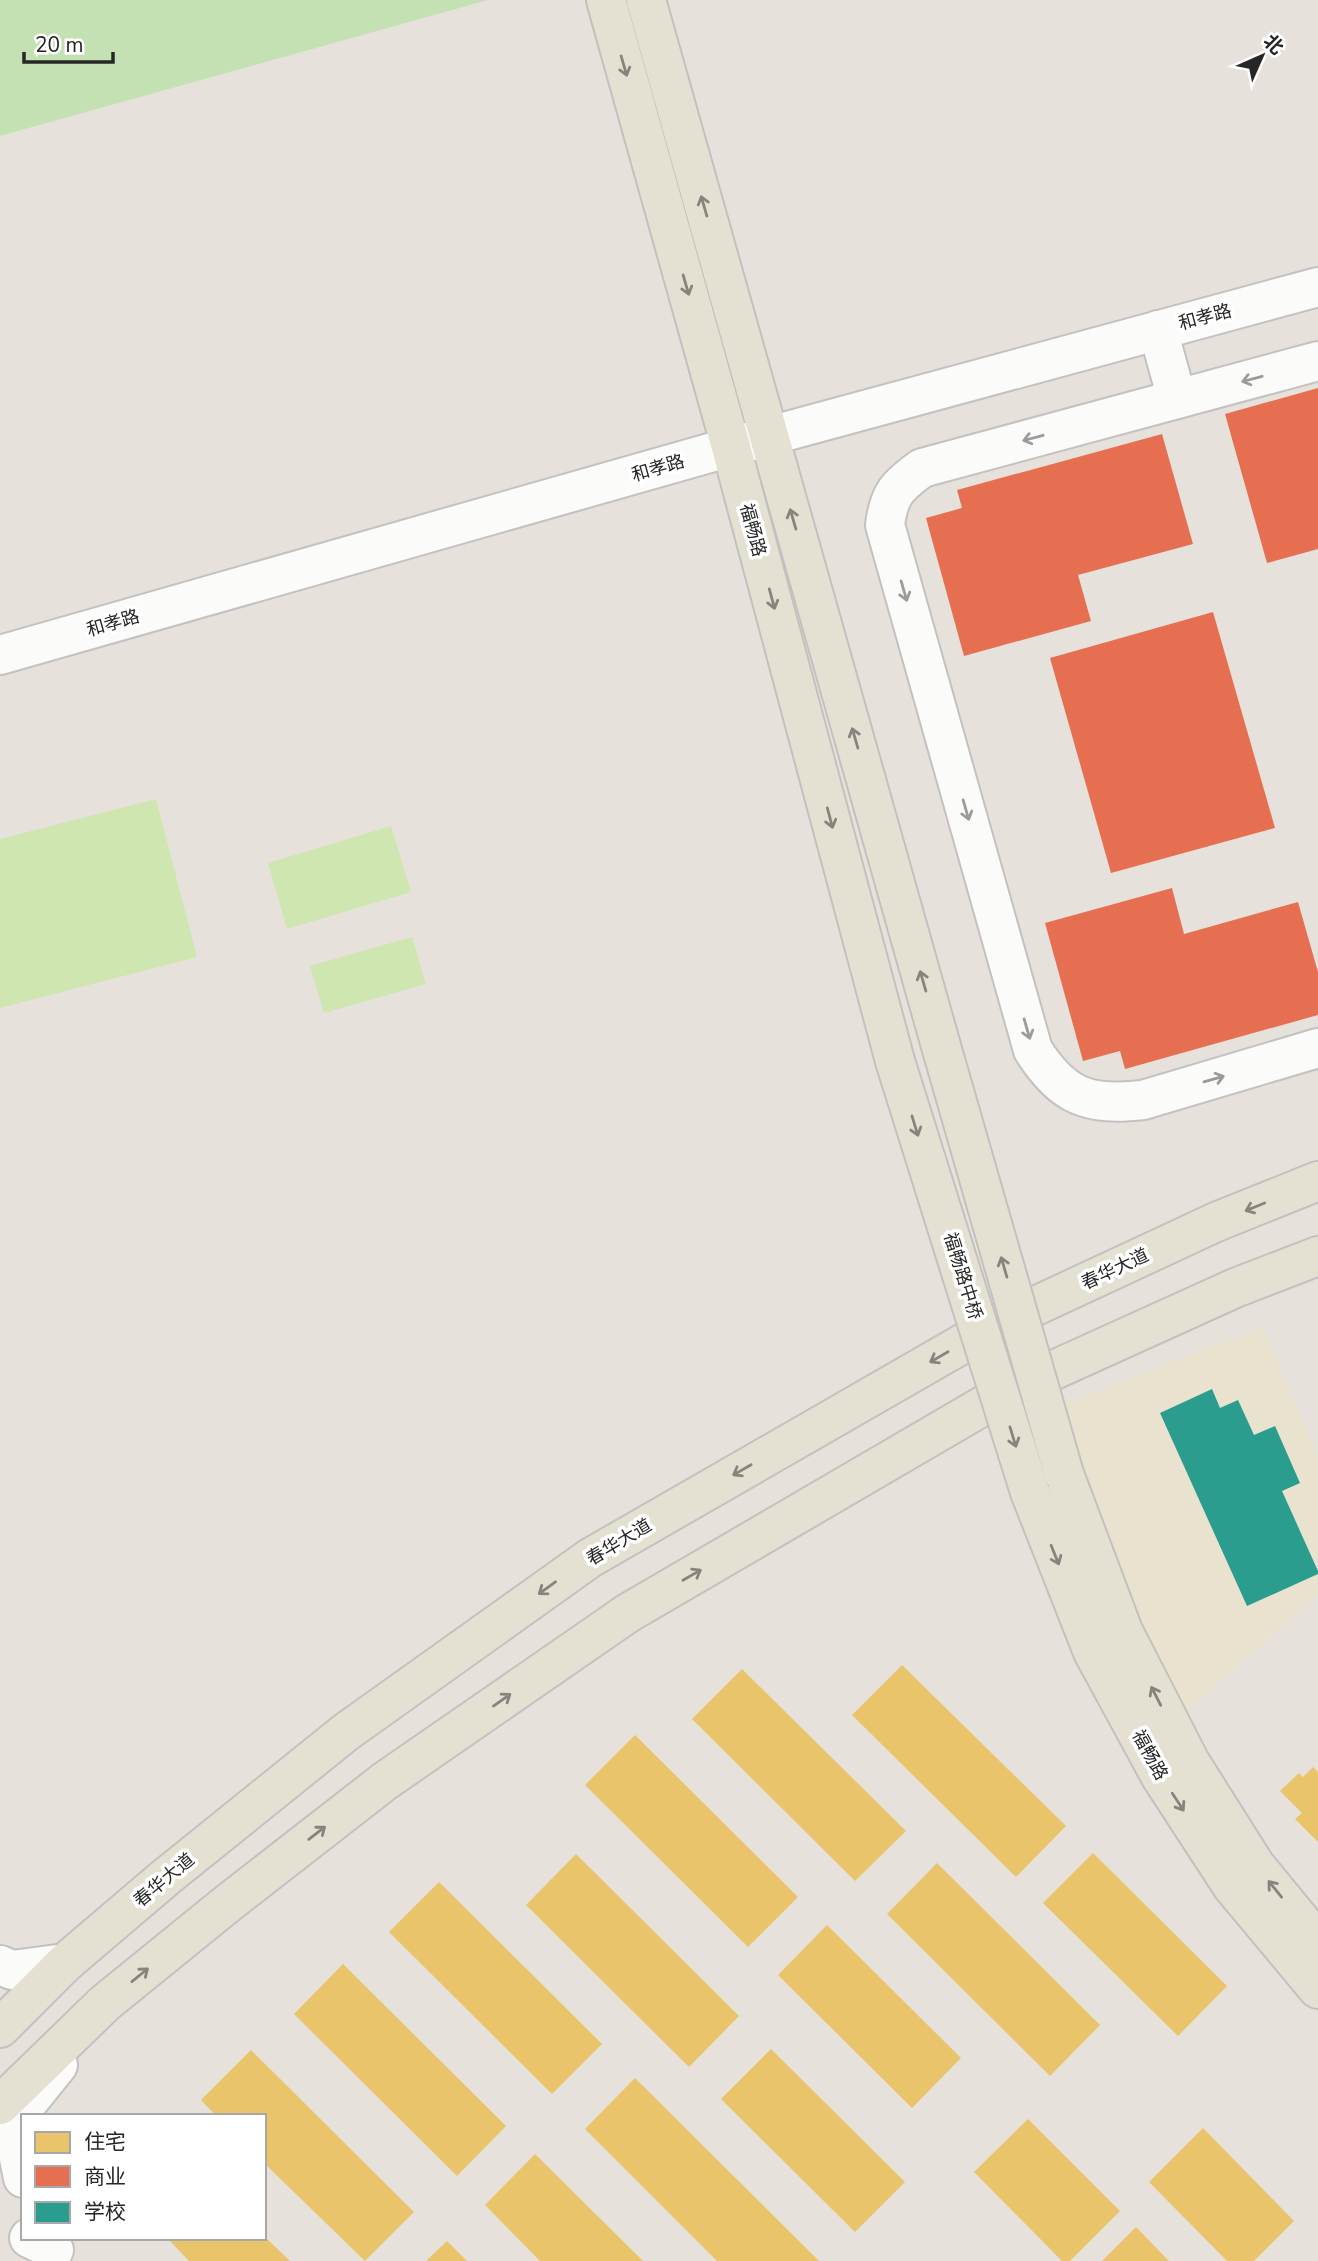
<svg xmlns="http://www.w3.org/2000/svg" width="1318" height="2261" font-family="'Nunito Sans','Noto Sans SC',sans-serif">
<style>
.education{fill:#e9e2cf}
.green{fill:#c4e1b3}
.pitch{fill:#cfe6b1}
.homes{fill:#e9c46a}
.shops{fill:#e76f51}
.schools{fill:#2a9d8f}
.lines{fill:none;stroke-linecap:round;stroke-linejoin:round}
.minor-casing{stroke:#c3c1c1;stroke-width:42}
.major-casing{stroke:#c3c1bf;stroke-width:42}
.minor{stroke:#fbfbfa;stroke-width:38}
.major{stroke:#e5e1d2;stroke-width:38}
.major-bridge-casing{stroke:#c3c1bf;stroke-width:42;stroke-linecap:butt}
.major-bridge{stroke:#e5e1d2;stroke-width:38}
.oneway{stroke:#86847c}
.oneway2{stroke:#9b9b9b}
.labels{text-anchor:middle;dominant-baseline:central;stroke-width:7;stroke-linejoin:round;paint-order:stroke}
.street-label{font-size:18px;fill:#262626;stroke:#fff}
</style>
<rect width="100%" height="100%" fill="#e6e2db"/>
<path class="education" d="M1263 1327 1318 1457V1595L1185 1712 1140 1625 1086 1477 1065 1404Z"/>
<path class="green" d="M0 0H488L0 136Z"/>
<g class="pitch">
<path d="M156 799 197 957 0 1008V839Z"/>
<path d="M391 826 411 892 287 929 268 863Z"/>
<path d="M412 937 426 984 324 1013 310 966Z"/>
</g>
<g class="homes">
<path d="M902 1665 1066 1826 1016 1877 852 1715Z"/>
<path d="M742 1669 906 1831 855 1881 692 1719Z"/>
<path d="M635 1735 798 1897 748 1947 585 1785Z"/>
<path d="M1313 1767 1318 1772V1842L1295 1819 1302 1813 1280 1791 1299 1773 1303 1777Z"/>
<path d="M1093 1853 1227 1986 1178 2036 1043 1903Z"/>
<path d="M576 1854 739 2016 689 2067 526 1905Z"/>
<path d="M937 1863 1100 2025 1050 2076 887 1914Z"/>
<path d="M439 1882 602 2044 552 2094 389 1932Z"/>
<path d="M827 1925 961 2058 912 2108 778 1975Z"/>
<path d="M343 1964 506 2126 457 2176 294 2014Z"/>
<path d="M771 2049 905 2182 855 2232 721 2099Z"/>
<path d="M251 2050 414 2212 365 2261 264 2163V2116H216L201 2100Z"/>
<path d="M635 2078 819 2261H717L585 2129Z"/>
<path d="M1028 2119 1120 2211 1070 2261H1062L974 2172Z"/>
<path d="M1203 2128 1294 2221 1254 2261H1227L1149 2182Z"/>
<path d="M535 2154 643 2261H540L485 2205Z"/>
<path d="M1136 2227 1169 2261H1102Z"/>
<path d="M264 2236 290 2261H189L167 2238H264Z"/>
<path d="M447 2241 467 2261H426Z"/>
</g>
<g class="shops">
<path d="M1318 388V549L1267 563 1225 414Z"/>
<path d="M1162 434 1193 544 1078 575 1091 621 964 656 926 518 962 508 957 490Z"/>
<path d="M1213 612 1275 828 1111 873 1050 658Z"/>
<path d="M1172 888 1184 934 1298 902 1318 972V1015L1125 1069 1120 1051 1083 1061 1045 923Z"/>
</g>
<path class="schools" d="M1212 1389 1220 1408 1238 1400 1254 1435 1275 1426 1300 1483 1282 1491 1318 1571V1574L1247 1606 1160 1413Z"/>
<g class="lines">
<g class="minor-casing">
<g id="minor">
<path d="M1158 330 1177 399"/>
<path d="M1318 361 922 468C897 486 889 494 885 525L1033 1050C1063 1097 1088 1106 1143 1100L1318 1048"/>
<path d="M0 655 769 436 1318 287"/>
<path d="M0 1965 12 1970 65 1963"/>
<path d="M23 2130 18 2153 23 2178"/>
<path d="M0 2137 58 2065"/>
<path d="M29 2238 54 2250"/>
</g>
</g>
<g class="major-casing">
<g id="major">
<path d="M606 0 731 447 895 1061"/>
<path d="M646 0 941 1046"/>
<path d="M1064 1474 1123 1631 1190 1762 1255 1865 1318 1942"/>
<path d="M1030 1492 1093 1652 1161 1777 1232 1886 1318 1989"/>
<path d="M0 2028 65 1963 166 1877 346 1732 590 1558 997 1324 1216 1222 1318 1181"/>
<path d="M0 2105 105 2003 227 1904 385 1781 628 1613 1012 1389 1235 1288 1318 1256"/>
</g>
</g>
<use href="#minor" class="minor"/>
<use href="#major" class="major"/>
<g class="major-bridge-casing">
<g id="major-bridge">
<path d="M941 1046 1064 1474"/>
<path d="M895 1061 1030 1492"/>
</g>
</g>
<use href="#major-bridge" class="major-bridge"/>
</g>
<defs><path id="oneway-shaft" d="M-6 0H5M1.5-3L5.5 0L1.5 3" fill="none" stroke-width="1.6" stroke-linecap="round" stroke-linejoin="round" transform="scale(1.75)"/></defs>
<g class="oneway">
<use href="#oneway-shaft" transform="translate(624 66) rotate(74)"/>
<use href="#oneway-shaft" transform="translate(704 206) rotate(-106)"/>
<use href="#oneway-shaft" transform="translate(686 285) rotate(74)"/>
<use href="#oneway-shaft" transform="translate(793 519) rotate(-106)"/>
<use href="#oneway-shaft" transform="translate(772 599) rotate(75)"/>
<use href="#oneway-shaft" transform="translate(855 738) rotate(-106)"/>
<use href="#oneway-shaft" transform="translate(830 818) rotate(75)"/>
<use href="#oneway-shaft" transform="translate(923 981) rotate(-106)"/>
<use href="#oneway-shaft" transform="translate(915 1126) rotate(73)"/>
<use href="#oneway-shaft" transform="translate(1255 1207) rotate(158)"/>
<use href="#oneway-shaft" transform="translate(1004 1267) rotate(-106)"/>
<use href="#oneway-shaft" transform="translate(939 1357) rotate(150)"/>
<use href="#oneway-shaft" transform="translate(1013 1437) rotate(73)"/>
<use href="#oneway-shaft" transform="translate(742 1470) rotate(150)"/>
<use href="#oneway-shaft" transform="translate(1055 1555) rotate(68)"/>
<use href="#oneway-shaft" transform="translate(692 1575) rotate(-30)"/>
<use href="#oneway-shaft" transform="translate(547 1588) rotate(144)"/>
<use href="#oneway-shaft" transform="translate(1156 1696) rotate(-117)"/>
<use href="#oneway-shaft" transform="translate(502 1700) rotate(-35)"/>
<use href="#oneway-shaft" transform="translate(1178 1802) rotate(57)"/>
<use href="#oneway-shaft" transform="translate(317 1833) rotate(-38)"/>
<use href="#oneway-shaft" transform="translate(1275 1889) rotate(-129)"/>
<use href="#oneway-shaft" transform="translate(140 1975) rotate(-39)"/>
</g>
<g class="oneway2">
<use href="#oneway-shaft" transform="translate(1252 379) rotate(165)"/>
<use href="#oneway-shaft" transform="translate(1033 438) rotate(165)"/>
<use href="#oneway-shaft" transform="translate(904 591) rotate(74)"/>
<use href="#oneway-shaft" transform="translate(966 810) rotate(74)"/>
<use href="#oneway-shaft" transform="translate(1027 1029) rotate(74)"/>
<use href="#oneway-shaft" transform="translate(1214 1079) rotate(-16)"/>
</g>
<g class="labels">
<g class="street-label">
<text transform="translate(1205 317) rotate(-15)">和孝路</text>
<text transform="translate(658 468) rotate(-16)">和孝路</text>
<text transform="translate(753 530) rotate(75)">福畅路</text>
<text transform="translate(113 623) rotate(-16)">和孝路</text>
<text transform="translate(1115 1269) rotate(-25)">春华大道</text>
<text transform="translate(963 1276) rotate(73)">福畅路中桥</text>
<text transform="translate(619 1542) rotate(-31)">春华大道</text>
<text transform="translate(1150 1755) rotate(61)">福畅路</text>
<text transform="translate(164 1880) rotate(-40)">春华大道</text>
</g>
</g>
<rect x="21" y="2114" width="245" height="126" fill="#ffffff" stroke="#a8a8a8" stroke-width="2"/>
<rect x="35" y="2132" width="35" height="21" fill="#e9c46a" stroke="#a8a8a8" stroke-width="2"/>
<text x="84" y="2149" font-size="21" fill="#262626">住宅</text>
<rect x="35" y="2166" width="35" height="21" fill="#e76f51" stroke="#a8a8a8" stroke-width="2"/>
<text x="84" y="2184" font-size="21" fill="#262626">商业</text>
<rect x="35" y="2202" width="35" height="21" fill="#2a9d8f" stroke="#a8a8a8" stroke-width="2"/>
<text x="84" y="2219" font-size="21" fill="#262626">学校</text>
<g transform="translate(1262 56) rotate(45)" stroke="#ffffff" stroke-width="5" paint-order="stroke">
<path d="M0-5L12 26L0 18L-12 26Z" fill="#262626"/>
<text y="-10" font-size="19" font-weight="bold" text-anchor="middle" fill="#262626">北</text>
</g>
<path d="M24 52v10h89v-10" fill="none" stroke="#262626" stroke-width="3.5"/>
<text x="35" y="52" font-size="21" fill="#262626" stroke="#ffffff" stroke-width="5" paint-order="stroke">20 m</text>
</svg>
